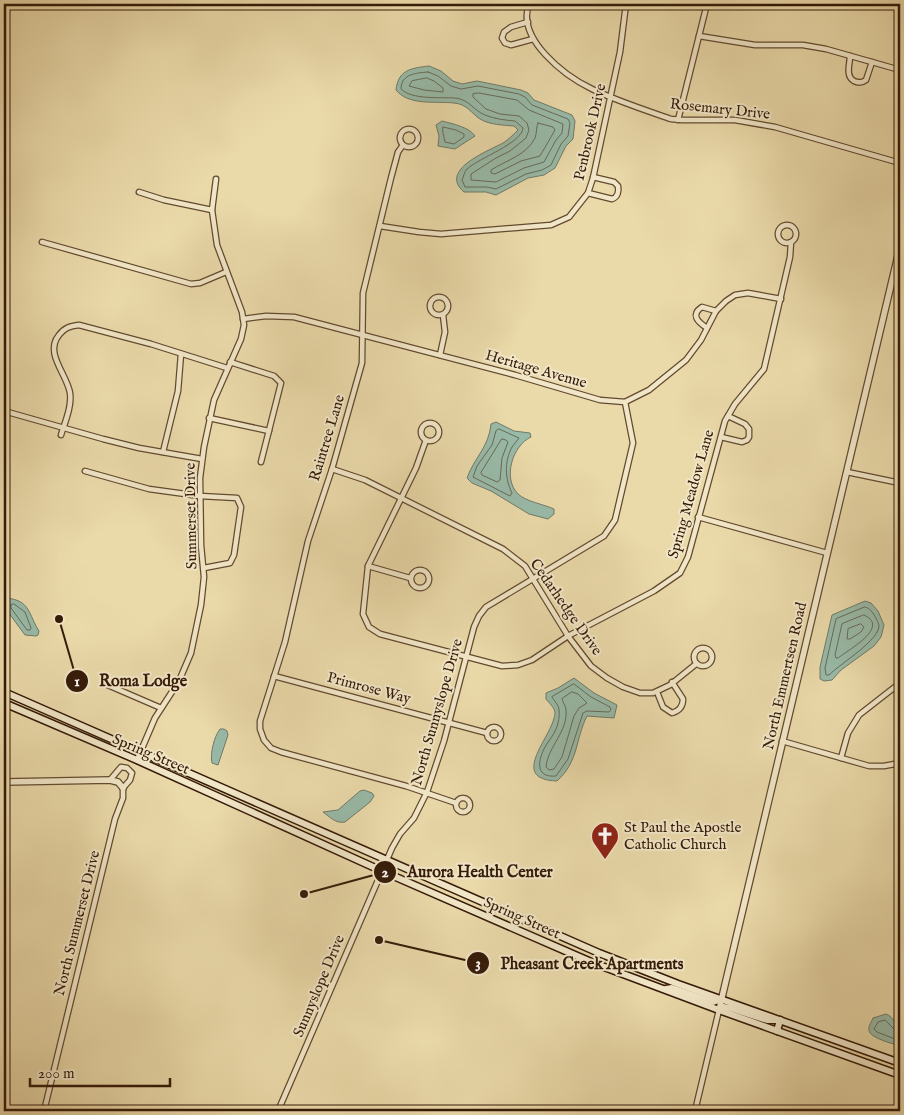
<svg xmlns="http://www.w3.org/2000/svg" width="904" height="1115" font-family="'IM FELL English',serif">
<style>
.water{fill:#98baa8;stroke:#707a68}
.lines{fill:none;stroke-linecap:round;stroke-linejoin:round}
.shore{stroke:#666a58;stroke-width:1}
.minor-casing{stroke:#624a30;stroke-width:7}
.tertiary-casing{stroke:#624a30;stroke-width:8}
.secondary-casing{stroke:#341a08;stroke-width:9}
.minor{stroke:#f1e6c7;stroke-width:4.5}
.tertiary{stroke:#f1e6c7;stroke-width:5.5}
.secondary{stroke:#f1e6c7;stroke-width:6}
.labels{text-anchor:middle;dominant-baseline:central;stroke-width:4;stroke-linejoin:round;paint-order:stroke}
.street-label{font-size:15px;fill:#341a08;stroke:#f1e6c7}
.poi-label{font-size:15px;fill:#341a08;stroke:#f1e6c7;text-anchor:start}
.leader{fill:none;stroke:#341a08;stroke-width:2}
.callout-dot{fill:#341a08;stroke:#f1e6c7;stroke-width:2}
.mark-label{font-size:15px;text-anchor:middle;font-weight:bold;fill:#fff}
.callout-label{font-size:16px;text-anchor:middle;font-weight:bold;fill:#341a08;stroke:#f1e6c7;stroke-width:4;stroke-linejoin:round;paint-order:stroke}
</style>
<rect width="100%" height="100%" fill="#ead9a9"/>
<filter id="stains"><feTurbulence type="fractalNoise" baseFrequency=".004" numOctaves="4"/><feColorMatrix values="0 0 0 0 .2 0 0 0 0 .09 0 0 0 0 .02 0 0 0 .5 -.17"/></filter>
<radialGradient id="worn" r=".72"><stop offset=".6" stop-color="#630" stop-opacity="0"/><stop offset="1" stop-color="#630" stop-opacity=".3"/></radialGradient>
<g class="water">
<path d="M429 66 441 71 453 81 462 84 477 81 521 90 528 93 534 100 572 115 575 121 573 139 566 146 555 168 544 175 528 178 496 195 486 192H464C438 170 488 151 503 143 508 140 514 134 518 130L514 126C503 125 490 125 480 119 471 113 467 104 454 103 435 101 409 106 396 90 398 70 411 68 429 66Z"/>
<path d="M442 121C453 124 469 127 475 136L455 149 438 146 439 136 436 125Z"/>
<path d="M496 422 514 431 530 433 531 437C513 445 502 478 518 494 527 502 543 504 554 509V514L548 519 529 514 491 491 472 483 467 478C474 458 489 447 491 424Z"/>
<path d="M7 598C31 601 28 614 39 631L38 635 36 636 25 635 5 608 4 599Z"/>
<path d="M865 601 871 603 878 611 884 625 881 637 874 646 841 670 832 680 824 681 820 679V667L832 615Z"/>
<path d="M574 678 594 693 617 705 614 718 587 716C575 740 579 761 557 781 506 779 555 735 555 712 554 707 549 703 546 699V693L558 688Z"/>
<path d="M220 729H224L227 731 228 735 218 765 212 763C210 753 214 737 220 729Z"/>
<path d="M364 790 372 793 374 796 370 802 345 822C336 824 330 817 323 812L338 810 360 791Z"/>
<path d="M886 1014C892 1016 895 1023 900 1027V1046C894 1044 869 1038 869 1030 868 1026 872 1021 873 1018Z"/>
</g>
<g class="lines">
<g class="shore">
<path d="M428 72 438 76 451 86 461 89 478 86 519 94 525 97 532 105 568 119 570 123 568 136 561 144 551 165 542 170 526 174 496 189 487 187H465L462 180C464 176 464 172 467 169 479 158 522 143 523 128L515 121C504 120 495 119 485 115 474 111 469 99 455 98 440 97 412 100 401 89 401 74 416 73 428 72Z"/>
<path d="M427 78 434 81 443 88V92L424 90 409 86 412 81Z"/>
<path d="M479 93 517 100 529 110 563 124 562 133 556 140 544 162 524 168 496 182 471 180V174L496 158 510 151 526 138 529 130 527 123 519 116 500 114 486 109 473 97V94Z"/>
<path d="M538 123 553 127 555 130 540 156 521 161 495 174 491 173V170C505 161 527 155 535 138 537 133 536 127 538 123Z"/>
<path d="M443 127 456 130 464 134V137L454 144 445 142 443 133Z"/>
<path d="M499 429 519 438C517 441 514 444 512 447 504 462 505 479 512 493L510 496 473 477 477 466 492 445 496 431Z"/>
<path d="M502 439 506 440 508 442 502 458 500 480 497 482 482 475 481 473Z"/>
<path d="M14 604 25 612 31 628 30 630H27L11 608V605Z"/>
<path d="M865 607C870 608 873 613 876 618 876 618 879 625 879 625 880 640 841 663 829 675H826L825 668 836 619Z"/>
<path d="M864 615C891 627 848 650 838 658H836L835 655 842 624Z"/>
<path d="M861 624 864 627 861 632 850 639H847L848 629Z"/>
<path d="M574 684 591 697 610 707 611 710 609 712 587 711 583 713 568 759 556 776C537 778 537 763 544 749 547 742 553 737 556 729 558 725 560 715 559 710 559 705 554 701 552 697Z"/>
<path d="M572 692 578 694 587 703 579 708 574 716 562 757 554 769 549 770 546 767C548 746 568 732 566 710 566 706 563 703 562 699Z"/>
<path d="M900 1031 895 1030 885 1020 878 1022 874 1029 877 1032 900 1041"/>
</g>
<g class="minor-casing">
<g id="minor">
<path d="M529 4C516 39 565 76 592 89 617 101 645 110 671 119L682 120H735L775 127 900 163"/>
<path d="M528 22 511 27 504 32 502 38 505 43 511 45 533 39"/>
<path d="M699 36 755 45H803L826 49 900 70"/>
<path d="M850 56C850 64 845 76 854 81 858 83 862 83 866 80L872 62"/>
<path d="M678 120 707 4"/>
<circle cx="409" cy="138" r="9"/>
<path d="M403 145 398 152 391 178 363 293 362 363 332 469 308 541 285 642 260 721V729L264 740 271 748 281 752 406 786 456 803"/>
<path d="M139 192 164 200 212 210"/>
<path d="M588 193 612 199C618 197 619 191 618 186L614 182 593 177"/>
<circle cx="787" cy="234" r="9"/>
<path d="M380 226 419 232 441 234 551 225 569 217 588 193 593 178 620 52 626 4"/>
<path d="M42 242 191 284 200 283 226 272"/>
<circle cx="439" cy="306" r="9"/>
<path d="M243 319 266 316 294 317 515 375 600 400 625 402 649 390 686 360 701 340 716 311 726 301 735 295 748 293 781 299"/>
<path d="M707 328C698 322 690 315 702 307L716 311"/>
<path d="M440 355 445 332 443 315"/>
<path d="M230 362 274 376 281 383 261 462"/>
<path d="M4 411 103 439 139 448 202 459"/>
<path d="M209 418 269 431"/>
<circle cx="430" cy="432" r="9"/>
<path d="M61 435C65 422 72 406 70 393 67 374 44 353 59 335 64 328 70 326 79 325L151 344 227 368"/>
<path d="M721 437 742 442 747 440 749 437V429L745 424 728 416"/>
<path d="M426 440 416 468 368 566 363 614 369 627 380 634 502 666 518 665 532 660 568 636 654 591 680 573 688 557 725 421 735 404 764 369 790 257 791 242"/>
<path d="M163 452 178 391 181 354"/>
<path d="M332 469 365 480 503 549 525 566 568 636 591 666 607 678 623 687 640 693H653L670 685 696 664"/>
<path d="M85 471 149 489 200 496 237 498 241 507 234 555 230 563 204 568"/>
<path d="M847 472 900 483"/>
<path d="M698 517 827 553"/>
<path d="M368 566 410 578"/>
<circle cx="420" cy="579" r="9"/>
<circle cx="703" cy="657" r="9"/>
<path d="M274 676 487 733"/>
<path d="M103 683 161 708"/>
<path d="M657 692 663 707 672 713C679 711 683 706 683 699L672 682"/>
<circle cx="494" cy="734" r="7"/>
<path d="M782 741 869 766H884L900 763"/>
<path d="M841 758 848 733 859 715 900 683"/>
<path d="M137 760 155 718 179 681 191 653 201 605 204 577 201 545 200 478 204 447 214 400 241 339 244 325 242 312 217 245 212 210 216 179"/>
<circle cx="463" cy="805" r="7"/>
<path d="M44 1111 115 819 123 798V788L130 780 132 773 127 768 121 767 110 780"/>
<path d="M278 1111 392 848 400 834 414 818 427 792 444 741 474 627 479 616 486 607 604 536 615 520 633 443 625 402"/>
<path d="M695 1111 719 1010"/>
</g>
</g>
<g class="tertiary-casing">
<g id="tertiary">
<path d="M4 782 110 780 118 782 123 788"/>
<path d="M719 1010 900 247"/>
</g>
</g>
<g class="secondary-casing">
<g id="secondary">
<path d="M4 692 599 953 678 984 900 1063"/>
<path d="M4 703 137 760 382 871 591 962 719 1010 900 1075"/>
<path d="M666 989 672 988 713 1002 722 999"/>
<path d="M719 1010 723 1007 730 1008 767 1020H780L777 1031"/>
</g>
</g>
<use href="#minor" class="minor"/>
<use href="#tertiary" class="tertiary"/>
<use href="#secondary" class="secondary"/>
</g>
<defs>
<g id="church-pin" transform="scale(1.4375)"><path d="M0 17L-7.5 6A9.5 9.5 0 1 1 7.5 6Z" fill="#8f2418" stroke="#f1e6c7"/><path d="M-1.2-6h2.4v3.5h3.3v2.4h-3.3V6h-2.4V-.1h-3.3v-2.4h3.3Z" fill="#fff"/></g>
</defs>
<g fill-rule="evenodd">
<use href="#church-pin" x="605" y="836"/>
</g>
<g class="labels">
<g class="street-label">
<text transform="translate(720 109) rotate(6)">Rosemary Drive</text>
<text transform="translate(590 132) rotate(-77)">Penbrook Drive</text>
<text transform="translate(536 369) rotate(16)">Heritage Avenue</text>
<text transform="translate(327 438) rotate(-73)">Raintree Lane</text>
<text transform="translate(691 494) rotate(-74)">Spring Meadow Lane</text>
<text transform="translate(191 516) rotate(-91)">Summerset Drive</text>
<text transform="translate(566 607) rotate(55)">Cedarhedge Drive</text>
<text transform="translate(785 676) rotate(-77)">North Emmertsen Road</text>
<text transform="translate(369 688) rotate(15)">Primrose Way</text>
<text transform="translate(437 712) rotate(-74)">North Sunnyslope Drive</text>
<text transform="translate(151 754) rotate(23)">Spring Street</text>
<text transform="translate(522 918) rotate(24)">Spring Street</text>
<text transform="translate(77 923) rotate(-76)">North Summerset Drive</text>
<text transform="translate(319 986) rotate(-67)">Sunnyslope Drive</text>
</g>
<g class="poi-label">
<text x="624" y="827">St Paul the Apostle<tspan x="624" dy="17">Catholic Church</tspan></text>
</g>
</g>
<path class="leader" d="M59 619L77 681M304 894L385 872M379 940L478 963"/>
<g class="callout-dot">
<circle cx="59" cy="619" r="5"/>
<circle cx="304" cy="894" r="5"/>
<circle cx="379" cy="940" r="5"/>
<circle cx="77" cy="681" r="12"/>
<circle cx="385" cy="872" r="12"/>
<circle cx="478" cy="963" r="12"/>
</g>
<g class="mark-label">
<text x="77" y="686">1</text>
<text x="385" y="877">2</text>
<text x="478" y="968">3</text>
</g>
<g class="callout-label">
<text x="143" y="686">Roma Lodge</text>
<text x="480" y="877">Aurora Health Center</text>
<text x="592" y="969">Pheasant Creek Apartments</text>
</g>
<rect width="904" height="1115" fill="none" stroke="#ead9a9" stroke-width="20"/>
<rect x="5" y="5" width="894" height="1105" fill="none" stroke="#341a08" stroke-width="2.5"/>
<rect x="10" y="10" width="884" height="1095" fill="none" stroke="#341a08"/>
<path d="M30 1078v8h140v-8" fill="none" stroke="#341a08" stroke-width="2.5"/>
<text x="38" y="1078" font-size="15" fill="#341a08" stroke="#f1e6c7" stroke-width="4" paint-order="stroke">200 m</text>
<rect width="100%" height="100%" filter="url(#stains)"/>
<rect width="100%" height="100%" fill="url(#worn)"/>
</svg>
